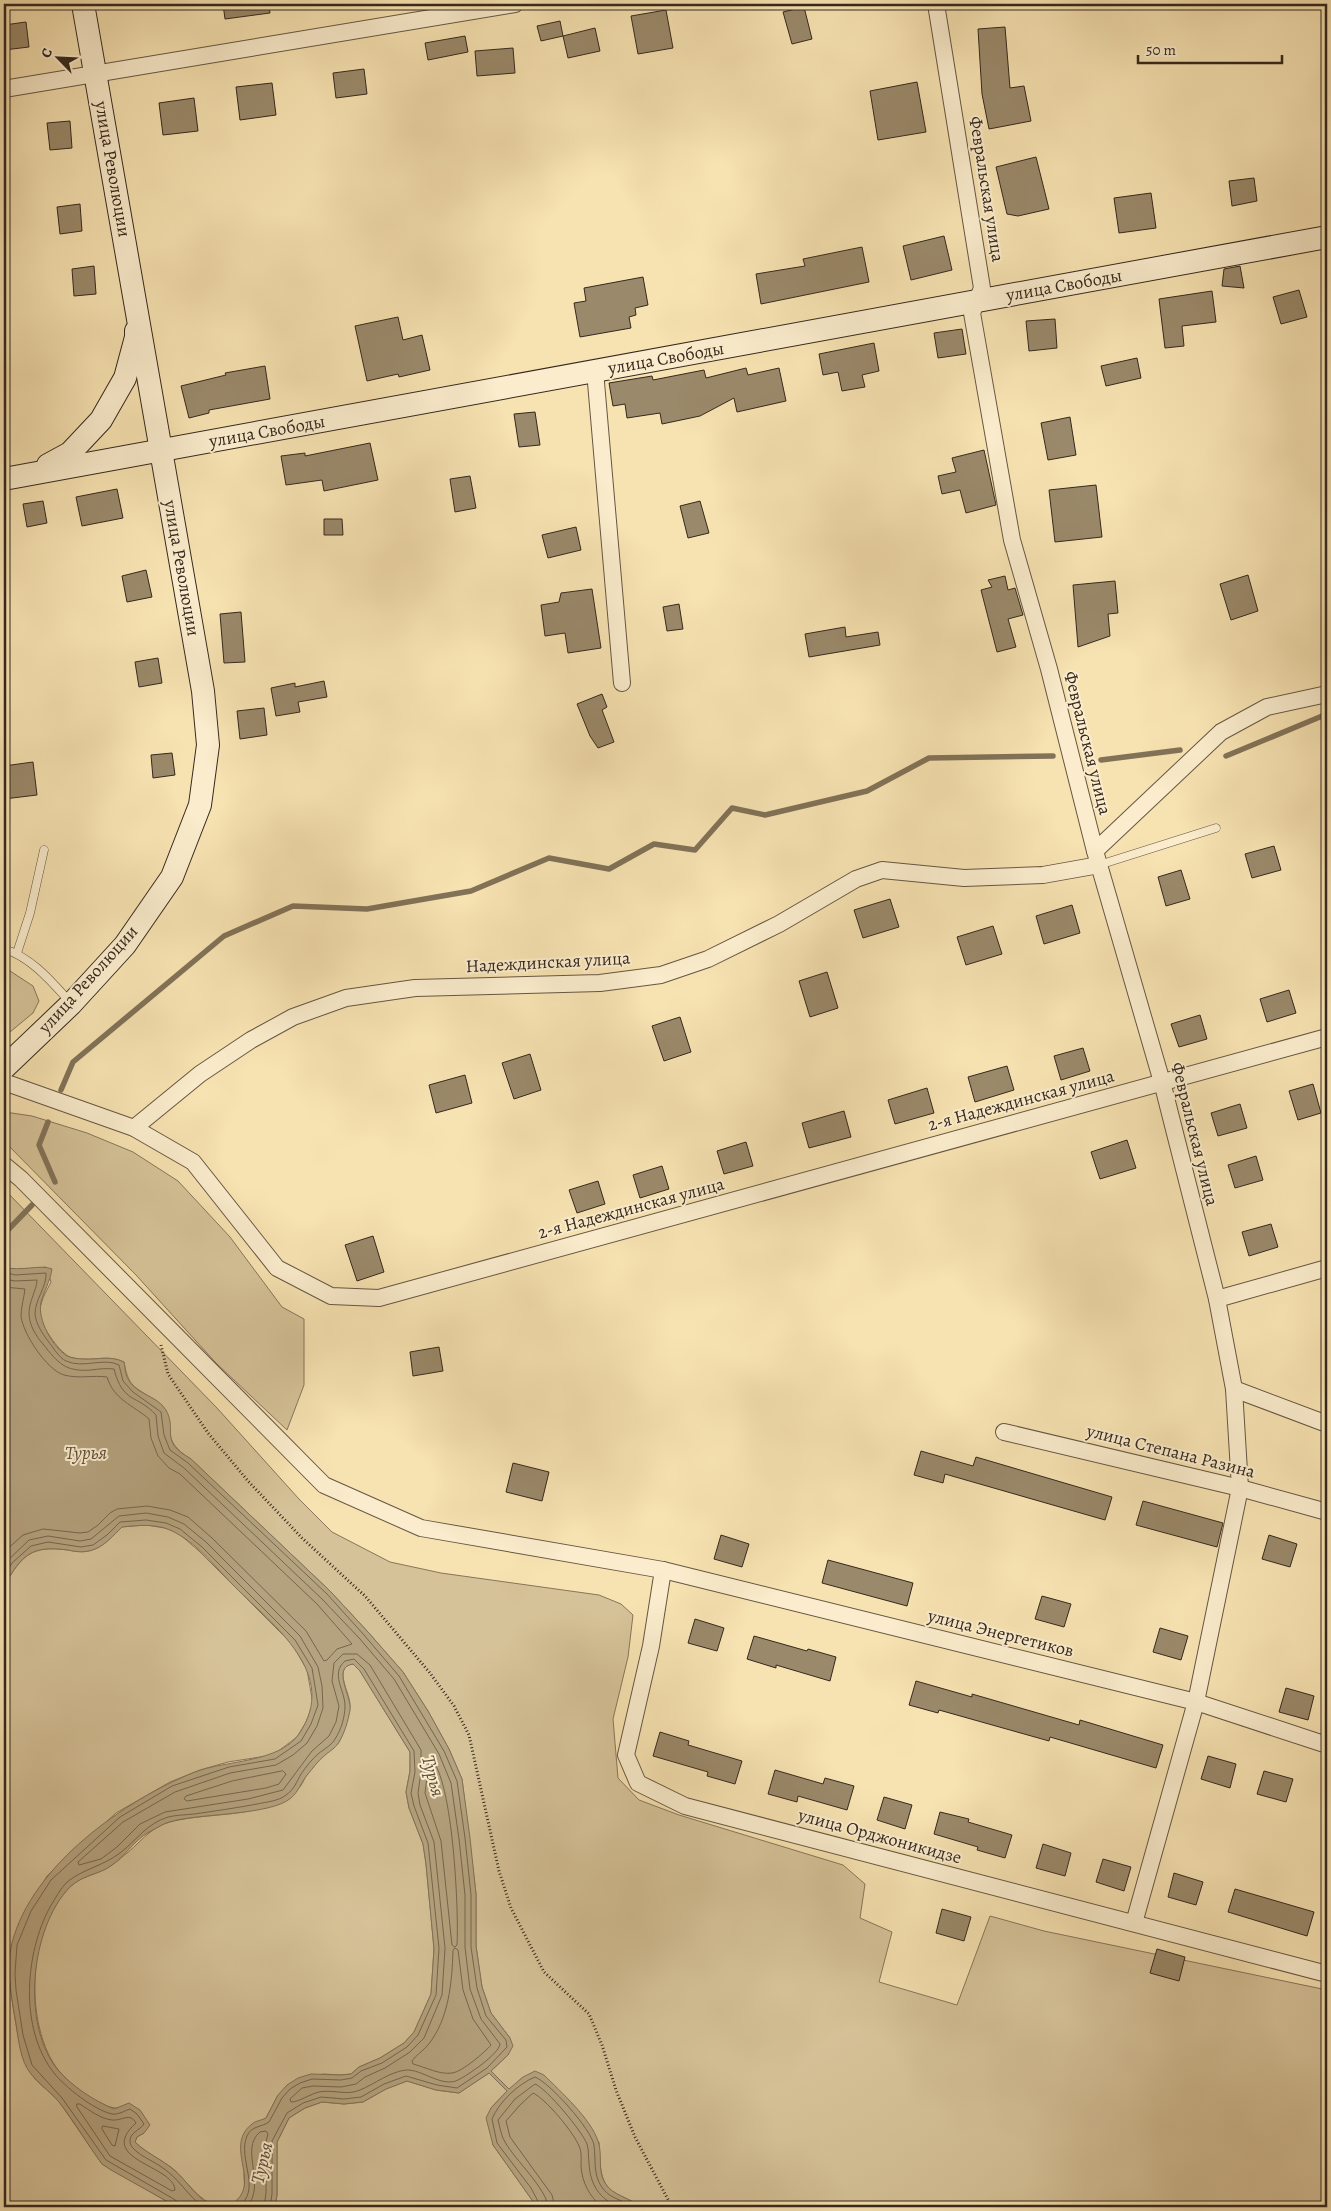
<svg xmlns="http://www.w3.org/2000/svg" width="1331" height="2211" font-family="Alegreya,serif">
<style>
.green{fill:#d6c298;stroke:#86755b}
.water{fill:#b5a37f;stroke:#827258}
.lines{fill:none;stroke-linecap:round;stroke-linejoin:round}
.shore{stroke:#75664e;stroke-width:1}
.stream{stroke:#827258;stroke-width:5.5}
.building{fill:#9a896a;stroke:#35281e}
.lane-casing{stroke:#665643;stroke-width:9}
.street-casing{stroke:#665643;stroke-width:18}
.secondary-casing{stroke:#35281e;stroke-width:24}
.path{stroke:#35281e;stroke-width:3;stroke-dasharray:1 2.5;stroke-linecap:butt}
.lane{stroke:#faeccc;stroke-width:8}
.street{stroke:#faeccc;stroke-width:16}
.secondary{stroke:#faeccc;stroke-width:22}
.labels{text-anchor:middle;dominant-baseline:central;stroke-width:4;stroke-linejoin:round;paint-order:stroke}
.street-label{font-size:18px;fill:#35281e;stroke:#faeccc}
.water-label{font-size:19px;font-style:italic;fill:#5b4d3b;stroke:#faeccc}
</style>
<rect width="100%" height="100%" fill="#f7e2b1"/>
<filter id="stains"><feTurbulence type="fractalNoise" baseFrequency=".004" numOctaves="4"/><feColorMatrix values="0 0 0 0 .2 0 0 0 0 .09 0 0 0 0 .02 0 0 0 .5 -.17"/></filter>
<radialGradient id="worn" r=".72"><stop offset=".6" stop-color="#630" stop-opacity="0"/><stop offset="1" stop-color="#630" stop-opacity=".3"/></radialGradient>
<g class="green">
<path d="M4 967 33 986 39 1001 33 1013 4 1037Z"/>
<path d="M5 1112 32 1116 87 1133 133 1152 178 1181 230 1237 282 1307 304 1319V1385L287 1430 216 1363 136 1275 4 1141V1113Z"/>
<path d="M4 1189 217 1408 299 1499 332 1532 390 1562 441 1573 599 1595 621 1604 633 1615 628 1657 613 1719 618 1778 639 1800 679 1815 843 1865 865 1884 860 1918 892 1932 879 1982 957 2005 990 1916 1044 1931 1327 1990V2207H640C632 2200 624 2198 615 2193 598 2184 600 2159 599 2142L523 2077 509 2090 491 2071 508 2055 510 2038 491 2013 482 1987 476 1946V1894L462 1779 449 1749 428 1711 403 1672 368 1632 330 1591 191 1459C157 1439 179 1426 160 1404 158 1401 154 1399 150 1397 132 1386 128 1384 124 1362 109 1355 99 1360 83 1359 79 1359 71 1358 68 1356 58 1350 41 1326 40 1315 39 1303 46 1292 51 1282L46 1267 15 1270 4 1267Z"/>
<path d="M146 1525 165 1528 178 1533 199 1551 292 1644 307 1670 313 1704 306 1722 297 1737 273 1755 228 1762 200 1770 170 1782 116 1813 47 1876 27 1909 12 1944 11 1991 13 2007 18 2036 35 2079 58 2100 102 2164 177 2207H4V1586C22 1555 31 1545 68 1550 77 1552 86 1553 95 1549 105 1545 114 1535 121 1527Z"/>
<path d="M353 1664 360 1671 410 1752V1771L406 1792 409 1808 423 1844 426 1864 434 1949 431 1994 414 2032 404 2043 380 2058 359 2067 351 2074 341 2075 323 2074 278 2095 266 2118 262 2120C258 2132 244 2163 244 2175 244 2182 246 2190 242 2197 238 2202 234 2203 229 2206 204 2211 188 2181 172 2168 160 2159 146 2153 135 2142L137 2137 144 2133 121 2108C102 2111 67 2083 56 2067 24 2021 28 1927 70 1887 81 1876 95 1875 107 1868 112 1865 118 1861 122 1857 139 1845 149 1827 170 1822 212 1811 262 1820 297 1790 302 1786 304 1779 307 1774 312 1769 317 1762 322 1757 327 1752 336 1748 339 1742 343 1736 350 1713 350 1706 351 1694 332 1667 353 1664Z"/>
<path d="M489 2073 507 2091 491 2108 493 2145 537 2207H275L277 2195V2142L289 2118 305 2108 322 2102 344 2104 363 2102 386 2089 407 2081 436 2090 459 2093Z"/>
</g>
<path class="water" d="M4 1267C20 1272 40 1264 52 1269 50 1282 44 1291 41 1302 37 1320 53 1347 67 1356 71 1358 79 1359 83 1359 99 1360 109 1355 124 1362 125 1366 125 1373 127 1377 133 1394 157 1395 166 1410 178 1432 158 1440 191 1459L330 1591 368 1632 403 1672 428 1711 449 1749 462 1779 470 1838 476 1894V1946L482 1987 491 2013 510 2038 513 2046 508 2055 491 2071 509 2089 523 2077 535 2071 544 2075C561 2092 591 2119 598 2141 603 2155 597 2170 605 2183 613 2196 629 2197 640 2207H537L493 2145 486 2118 491 2108 507 2091 489 2073 459 2093 436 2090 407 2081 386 2089 363 2102 344 2104 322 2102 305 2108 289 2118 277 2142V2195L275 2207H226C268 2188 221 2148 252 2124 257 2120 260 2121 266 2118L278 2095 287 2085 298 2078 311 2074 341 2075 351 2074 359 2067 380 2058 404 2043 414 2032 431 1994 434 1949 426 1864 423 1844 409 1808 406 1792 410 1771V1752L360 1671 353 1664C331 1667 352 1697 350 1710 348 1721 345 1732 339 1742 336 1748 328 1752 323 1757 317 1762 313 1768 308 1774 301 1782 299 1791 291 1798 270 1816 197 1813 169 1822 163 1824 155 1829 149 1832 133 1841 123 1860 106 1869 94 1875 80 1877 70 1887 30 1928 21 2026 58 2070 73 2087 93 2100 114 2109L129 2103 140 2110 150 2125 144 2133 137 2137 135 2142C146 2153 161 2159 173 2169 189 2182 196 2200 216 2207H177L111 2170 102 2164C87 2144 75 2122 59 2102 49 2090 35 2082 27 2068 19 2054 18 2034 15 2018 11 1994 6 1967 12 1943 32 1865 125 1800 195 1772 226 1760 279 1763 299 1734 340 1674 274 1626 235 1587 217 1569 199 1545 176 1533 159 1523 140 1525 122 1527 114 1535 105 1545 95 1549 86 1553 77 1552 68 1550 31 1545 22 1555 4 1586Z"/>
<g class="lines">
<g class="shore">
<path d="M4 1272 15 1275 46 1273C47 1287 35 1299 35 1314 36 1324 42 1333 48 1341 53 1347 59 1358 66 1361 83 1369 104 1357 119 1365L123 1381 133 1392 161 1412 164 1435 170 1450 188 1463 327 1594 364 1635 399 1676 444 1751 457 1781 465 1838 471 1895V1947L477 1988 486 2016 506 2040 507 2047 487 2068 457 2088 437 2085 406 2076 384 2084 361 2097 344 2099 321 2097 303 2103 287 2113 272 2141V2194L270 2207"/>
<path d="M4 1279 15 1281 37 1280C37 1289 29 1301 29 1313 29 1325 36 1336 43 1344 58 1363 65 1372 91 1370 98 1369 107 1368 114 1369 123 1404 137 1394 156 1415L158 1436 164 1453 184 1468 322 1599 360 1639 394 1679 439 1754 451 1783 459 1839 465 1895V1947L470 1989 481 2019 500 2044C499 2054 468 2075 458 2080 442 2088 422 2069 406 2070 389 2072 375 2084 360 2090 347 2096 332 2089 319 2092 310 2094 299 2102 291 2102L290 2099 302 2088 313 2086 341 2087 356 2084 365 2077 385 2068 410 2052 424 2038 442 1995 445 1948 434 1842 420 1805 418 1793 421 1772V1750L370 1665 357 1654H343L334 1663 332 1681 339 1706 336 1722 329 1736 312 1751 283 1790 248 1799 165 1812 140 1824 117 1847 101 1859 79 1865 78 1862 123 1822 175 1792 230 1773 276 1765 293 1755 307 1743 317 1726 323 1708 322 1686 318 1667 300 1636 206 1542 184 1524 168 1517 146 1513 119 1516 91 1539 80 1541 48 1536 29 1540 4 1564"/>
<path d="M4 1287 25 1289C24 1298 21 1307 21 1316 23 1334 47 1370 64 1375 79 1379 93 1375 107 1377 114 1400 133 1405 149 1419L151 1438 158 1456 169 1468 180 1474 317 1604 352 1644 337 1649 327 1660 324 1661 306 1631 212 1538 188 1517 170 1510 147 1506 117 1509 110 1513 98 1525 88 1532 80 1533 43 1529 23 1535 4 1552"/>
<path d="M4 1576 12 1563 31 1546 48 1542 81 1547 93 1545 107 1535 120 1522 146 1520 166 1523 180 1529 202 1547 295 1640 312 1668 318 1705 311 1724 301 1741 275 1759 229 1767 172 1786 120 1817 51 1880 31 1911 17 1945 15 1973 16 1990 23 2035 32 2065 62 2098 106 2160 172 2198 178 2202 179 2207"/>
<path d="M431 1759C453 1778 459 1912 457 1945L455 1947 452 1945 441 1841 425 1793 429 1761Z"/>
<path d="M283 1771 286 1774 279 1784 266 1788 187 1801 184 1799 186 1796 232 1781Z"/>
<path d="M455 1948 458 1950 463 1990 473 2019 491 2045C485 2052 462 2072 452 2073 440 2075 425 2067 413 2064L412 2061C416 2055 423 2051 428 2045 449 2019 452 1982 453 1951Z"/>
<path d="M77 2104H80C89 2110 101 2119 112 2120 122 2121 130 2112 136 2123 95 2160 174 2165 175 2190L172 2191 110 2156 77 2107Z"/>
<path d="M103 2126 119 2129 115 2146 112 2145 102 2129Z"/>
<path d="M203 2207C187 2195 178 2177 160 2166 153 2161 131 2152 130 2142 129 2133 140 2130 144 2124L137 2114 130 2109C124 2111 118 2115 112 2114 94 2110 65 2087 54 2073 19 2029 25 1953 50 1907 55 1899 60 1889 67 1882 83 1869 103 1866 120 1853 137 1840 146 1824 168 1817 176 1815 185 1815 194 1814 215 1811 236 1808 257 1804 266 1802 279 1801 286 1795 294 1790 297 1781 301 1774 306 1767 312 1759 318 1754 324 1749 332 1745 335 1739 341 1730 345 1717 345 1706 345 1690 330 1674 345 1661L354 1659 364 1669 414 1751 415 1772 411 1793 414 1806 428 1843 439 1948 436 1995 418 2035 407 2047 382 2063 361 2071 352 2078 341 2080 312 2079 300 2083 290 2089 282 2098 269 2122C262 2127 251 2126 247 2136 237 2159 263 2190 238 2207"/>
<path d="M247 2207C267 2184 239 2149 260 2132L266 2131 268 2134 266 2142V2193L264 2207"/>
<path d="M541 2207 531 2188 497 2143 492 2119C499 2102 518 2084 535 2077 550 2083 591 2129 594 2145 596 2160 593 2173 601 2186 609 2199 622 2199 632 2207"/>
<path d="M548 2207C547 2189 515 2160 505 2142 501 2136 500 2127 498 2120L515 2099 535 2084C547 2089 582 2131 587 2144 589 2150 588 2157 589 2163 590 2184 599 2199 619 2207"/>
<path d="M555 2207 552 2195 510 2137 506 2121 520 2105 533 2093C546 2099 574 2133 579 2146 582 2152 581 2160 581 2166 582 2182 589 2196 602 2207"/>
</g>
<g class="stream">
<path d="M1226 756 1327 714"/>
<path d="M1101 760 1180 750"/>
<path d="M61 1090 73 1062 224 936 293 906 367 909 471 891 549 858 609 869 654 844 695 850 732 808 765 815 867 791 929 758 1053 756"/>
<path d="M48 1122 39 1145 55 1182"/>
<path d="M4 1234 32 1205"/>
</g>
</g>
<g class="building">
<path d="M223 4H269L270 13 225 19Z"/>
<path d="M804 7 812 39 792 44 783 12Z"/>
<path d="M666 10 673 48 638 54 631 16Z"/>
<path d="M560 21 563 36 541 41 537 26Z"/>
<path d="M26 22 29 47 4 50V25Z"/>
<path d="M1005 27 1010 88 1024 86 1031 121 989 129 982 94 978 29Z"/>
<path d="M595 28 600 51 568 58 563 36Z"/>
<path d="M465 36 468 52 428 60 425 43Z"/>
<path d="M513 48 515 73 477 76 475 51Z"/>
<path d="M364 69 367 94 336 98 333 73Z"/>
<path d="M917 82 926 132 878 140 870 91Z"/>
<path d="M272 83 276 115 240 120 236 87Z"/>
<path d="M194 98 198 131 163 135 159 103Z"/>
<path d="M70 121 72 148 50 150 47 123Z"/>
<path d="M1036 157 1049 209 1018 216 1007 214 996 167Z"/>
<path d="M1254 178 1257 201 1232 206 1229 181Z"/>
<path d="M1151 193 1156 228 1119 233 1114 198Z"/>
<path d="M80 204 82 231 60 234 57 207Z"/>
<path d="M944 236 952 270 911 280 903 246Z"/>
<path d="M862 247 869 282 761 304 756 274 805 266 803 259Z"/>
<path d="M94 266 96 294 74 296 72 269Z"/>
<path d="M1240 266 1244 288 1222 286 1224 269Z"/>
<path d="M643 277 648 305 635 308 636 315 629 317 631 328 580 337 574 303 586 301 584 288Z"/>
<path d="M1299 290 1307 317 1281 324 1273 297Z"/>
<path d="M1212 291 1216 322 1182 326 1184 346 1165 348 1159 299Z"/>
<path d="M398 317 403 340 422 335 430 370 399 377 398 374 367 381 355 326Z"/>
<path d="M1055 319 1057 348 1029 351 1026 321Z"/>
<path d="M962 329 966 354 938 358 934 333Z"/>
<path d="M874 343 879 371 862 375 865 387 842 391 838 372 823 375 819 354Z"/>
<path d="M1137 358 1141 378 1106 386 1101 366Z"/>
<path d="M265 366 270 399 209 410V413L189 418 181 386 226 375 225 373Z"/>
<path d="M746 368 748 375 779 368 786 401 737 412 734 398 700 416 662 424 660 413 627 418 625 404 613 406 609 383 652 376 653 380 704 370 706 378Z"/>
<path d="M535 412 540 445 519 447 514 414Z"/>
<path d="M1070 417 1076 455 1048 460 1041 423Z"/>
<path d="M370 443 378 480 324 491 322 480 286 485 281 456 305 453V456Z"/>
<path d="M984 450 996 505 966 513 960 490 942 494 938 476 956 472 952 458Z"/>
<path d="M470 476 476 508 455 512 450 479Z"/>
<path d="M1096 485 1102 537 1055 542 1049 490Z"/>
<path d="M117 489 123 518 82 526 76 497Z"/>
<path d="M43 501 47 523 27 527 23 504Z"/>
<path d="M700 501 709 533 688 538 680 506Z"/>
<path d="M324 519H342L343 535H324Z"/>
<path d="M576 527 581 550 548 558 542 535Z"/>
<path d="M146 570 152 597 127 602 122 576Z"/>
<path d="M1248 575 1258 611 1231 620 1220 584Z"/>
<path d="M1005 576 1008 590 1015 588 1023 615 1008 619 1016 647 997 652 981 590 992 587 988 580Z"/>
<path d="M1115 581 1118 613 1108 614 1110 636 1078 647 1073 585Z"/>
<path d="M592 589 601 648 568 653 565 633 545 636 541 605 559 602 561 593Z"/>
<path d="M679 604 683 629 667 631 663 607Z"/>
<path d="M241 612 245 662 224 663 220 614Z"/>
<path d="M845 627 846 637 878 632 880 645 809 657 805 634Z"/>
<path d="M158 658 162 683 139 687 135 662Z"/>
<path d="M324 681 327 697 298 702 300 712 276 716 271 688 295 683V687Z"/>
<path d="M602 694 607 707 602 710 614 742 598 748 590 736 577 704Z"/>
<path d="M264 708 267 735 240 739 237 711Z"/>
<path d="M172 753 175 775 153 778 151 755Z"/>
<path d="M33 762 37 795 4 799V766Z"/>
<path d="M1274 846 1281 870 1252 878 1245 854Z"/>
<path d="M1181 870 1190 899 1166 906 1158 877Z"/>
<path d="M890 899 899 927 863 938 854 910Z"/>
<path d="M1072 905 1080 933 1044 944 1036 916Z"/>
<path d="M993 926 1002 954 966 965 957 937Z"/>
<path d="M827 972 838 1008 810 1017 799 981Z"/>
<path d="M1289 990 1296 1013 1267 1022 1260 999Z"/>
<path d="M1200 1015 1207 1039 1179 1047 1171 1024Z"/>
<path d="M680 1017 691 1052 664 1061 652 1026Z"/>
<path d="M1083 1048 1090 1071 1061 1080 1054 1056Z"/>
<path d="M530 1054 541 1090 514 1099 502 1063Z"/>
<path d="M1007 1066 1014 1090 975 1102 968 1077Z"/>
<path d="M465 1075 472 1103 436 1113 429 1085Z"/>
<path d="M1313 1084 1321 1113 1298 1120 1289 1091Z"/>
<path d="M927 1088 934 1113 895 1124 888 1100Z"/>
<path d="M1240 1104 1247 1128 1218 1136 1211 1113Z"/>
<path d="M844 1111 851 1137 809 1148 802 1123Z"/>
<path d="M1127 1140 1136 1168 1100 1179 1091 1152Z"/>
<path d="M746 1142 753 1166 724 1174 717 1151Z"/>
<path d="M1256 1156 1263 1180 1235 1188 1228 1165Z"/>
<path d="M662 1166 669 1189 640 1198 633 1175Z"/>
<path d="M598 1181 605 1204 577 1213 569 1190Z"/>
<path d="M1271 1224 1278 1247 1249 1256 1242 1232Z"/>
<path d="M373 1236 384 1272 357 1281 345 1245Z"/>
<path d="M439 1347 443 1371 413 1376 410 1352Z"/>
<path d="M921 1451 973 1466 976 1457 1112 1497 1105 1520 945 1474 943 1483 914 1475Z"/>
<path d="M513 1463 549 1472 542 1501 506 1492Z"/>
<path d="M1143 1501 1223 1523 1217 1547 1136 1525Z"/>
<path d="M721 1535 749 1544 742 1567 714 1559Z"/>
<path d="M1269 1535 1297 1544 1290 1567 1262 1559Z"/>
<path d="M828 1560 913 1583 907 1606 822 1583Z"/>
<path d="M1042 1596 1071 1604 1064 1627 1035 1619Z"/>
<path d="M695 1619 724 1628 717 1651 688 1643Z"/>
<path d="M1160 1628 1188 1636 1181 1660 1153 1652Z"/>
<path d="M754 1636 807 1651 808 1649 836 1657 830 1681 776 1665V1668L747 1659Z"/>
<path d="M916 1681 972 1697V1694L1079 1725 1080 1720 1163 1745 1156 1768 1050 1737 1049 1741 939 1710 938 1713 909 1705Z"/>
<path d="M1286 1688 1314 1696 1308 1720 1279 1712Z"/>
<path d="M660 1732 689 1741 688 1745 742 1761 735 1784 707 1776 708 1772 653 1756Z"/>
<path d="M1208 1756 1236 1764 1230 1788 1201 1779Z"/>
<path d="M775 1770 823 1784 825 1778 854 1786 847 1810 798 1796 797 1802 768 1794Z"/>
<path d="M1264 1771 1293 1779 1286 1802 1257 1794Z"/>
<path d="M884 1797 912 1805 905 1829 877 1820Z"/>
<path d="M940 1812 969 1819 968 1822 1012 1835 1005 1858 977 1850 978 1847 934 1834Z"/>
<path d="M1043 1844 1071 1853 1065 1876 1036 1868Z"/>
<path d="M1103 1859 1131 1867 1124 1891 1096 1882Z"/>
<path d="M1174 1873 1203 1882 1196 1905 1168 1897Z"/>
<path d="M1235 1889 1314 1912 1307 1936 1228 1912Z"/>
<path d="M942 1909 971 1917 964 1941 936 1933Z"/>
<path d="M1157 1949 1185 1957 1179 1981 1150 1973Z"/>
</g>
<g class="lines">
<g class="lane-casing">
<g id="lane">
<path d="M1099 865 1216 828"/>
<path d="M4 949C31 957 51 981 70 1002"/>
<path d="M17 953 30 913 44 850"/>
</g>
</g>
<g class="street-casing">
<g id="street">
<path d="M936 4 982 288 972 313 1012 540 1049 669 1095 851 1162 1082 1217 1299 1234 1389 1240 1488 1196 1702 1134 1923"/>
<path d="M4 89 515 4"/>
<path d="M595 371 622 683"/>
<path d="M1095 851 1221 732 1267 707 1327 694"/>
<path d="M4 1082 134 1128 193 1162 277 1268 331 1296 379 1298 1327 1037"/>
<path d="M134 1128 200 1074 251 1040 293 1017 346 998 415 988 600 983 661 975 708 959 779 924 856 879 882 870 964 878 1043 875 1099 865"/>
<path d="M4 1165 21 1179 324 1485 421 1528 663 1570 1196 1702 1327 1745"/>
<path d="M1217 1299 1327 1268"/>
<path d="M1234 1389 1327 1424"/>
<path d="M1004 1432 1240 1488 1327 1512"/>
<path d="M663 1570 651 1646 626 1755 638 1783 685 1806 1327 1974"/>
</g>
</g>
<g class="secondary-casing">
<g id="secondary">
<path d="M48 465 70 453 101 420 125 378 136 337V331"/>
<path d="M4 479 1327 237"/>
<path d="M4 1068 71 1004 125 945 172 877 200 805 208 745 203 691 83 4"/>
</g>
</g>
<path class="path" d="M161 1345 168 1374 208 1433 248 1481 302 1538 365 1596 430 1673 454 1706 469 1735 499 1871 511 1908 544 1972 589 2014 602 2045 616 2090 635 2137 672 2207"/>
<use href="#lane" class="lane"/>
<use href="#street" class="street"/>
<use href="#secondary" class="secondary"/>
</g>
<g class="labels">
<g class="street-label">
<text transform="translate(113 169) rotate(80)">улица Революции</text>
<text transform="translate(987 189) rotate(81)">Февральская улица</text>
<text transform="translate(1064 285) rotate(-10)">улица Свободы</text>
<text transform="translate(666 358) rotate(-10)">улица Свободы</text>
<text transform="translate(267 431) rotate(-10)">улица Свободы</text>
<text transform="translate(182 568) rotate(80)">улица Революции</text>
<text transform="translate(1088 743) rotate(76)">Февральская улица</text>
<text transform="translate(548 962) rotate(-3)">Надеждинская улица</text>
<text transform="translate(88 979) rotate(-48)">улица Революции</text>
<text transform="translate(1021 1100) rotate(-15)">2-я Надеждинская улица</text>
<text transform="translate(1195 1134) rotate(76)">Февральская улица</text>
<text transform="translate(631 1208) rotate(-15)">2-я Надеждинская улица</text>
<text transform="translate(1171 1451) rotate(14)">улица Степана Разина</text>
<text transform="translate(1001 1633) rotate(14)">улица Энергетиков</text>
<text transform="translate(880 1836) rotate(15)">улица Орджоникидзе</text>
</g>
<g class="water-label">
<text x="86" y="1453">Турья</text>
<text transform="translate(433 1776) rotate(75)">Турья</text>
<text transform="translate(262 2163) rotate(-77)">Турья</text>
</g>
</g>
<rect width="1331" height="2211" fill="none" stroke="#f7e2b1" stroke-width="20"/>
<rect x="5" y="5" width="1321" height="2201" fill="none" stroke="#35281e" stroke-width="2.5"/>
<rect x="10" y="10" width="1311" height="2191" fill="none" stroke="#35281e"/>
<g transform="translate(58 58) rotate(294)" stroke="#faeccc" stroke-width="4" paint-order="stroke">
<path d="M0-4L9 19L0 12L-9 19Z" fill="#35281e"/>
<text y="-8" font-size="14" font-weight="bold" text-anchor="middle" fill="#35281e">С</text>
</g>
<path d="M1138 55v8h144v-8" fill="none" stroke="#35281e" stroke-width="2.5"/>
<text x="1146" y="55" font-size="15" fill="#35281e" stroke="#faeccc" stroke-width="4" paint-order="stroke">50 m</text>
<rect width="100%" height="100%" filter="url(#stains)"/>
<rect width="100%" height="100%" fill="url(#worn)"/>
</svg>
